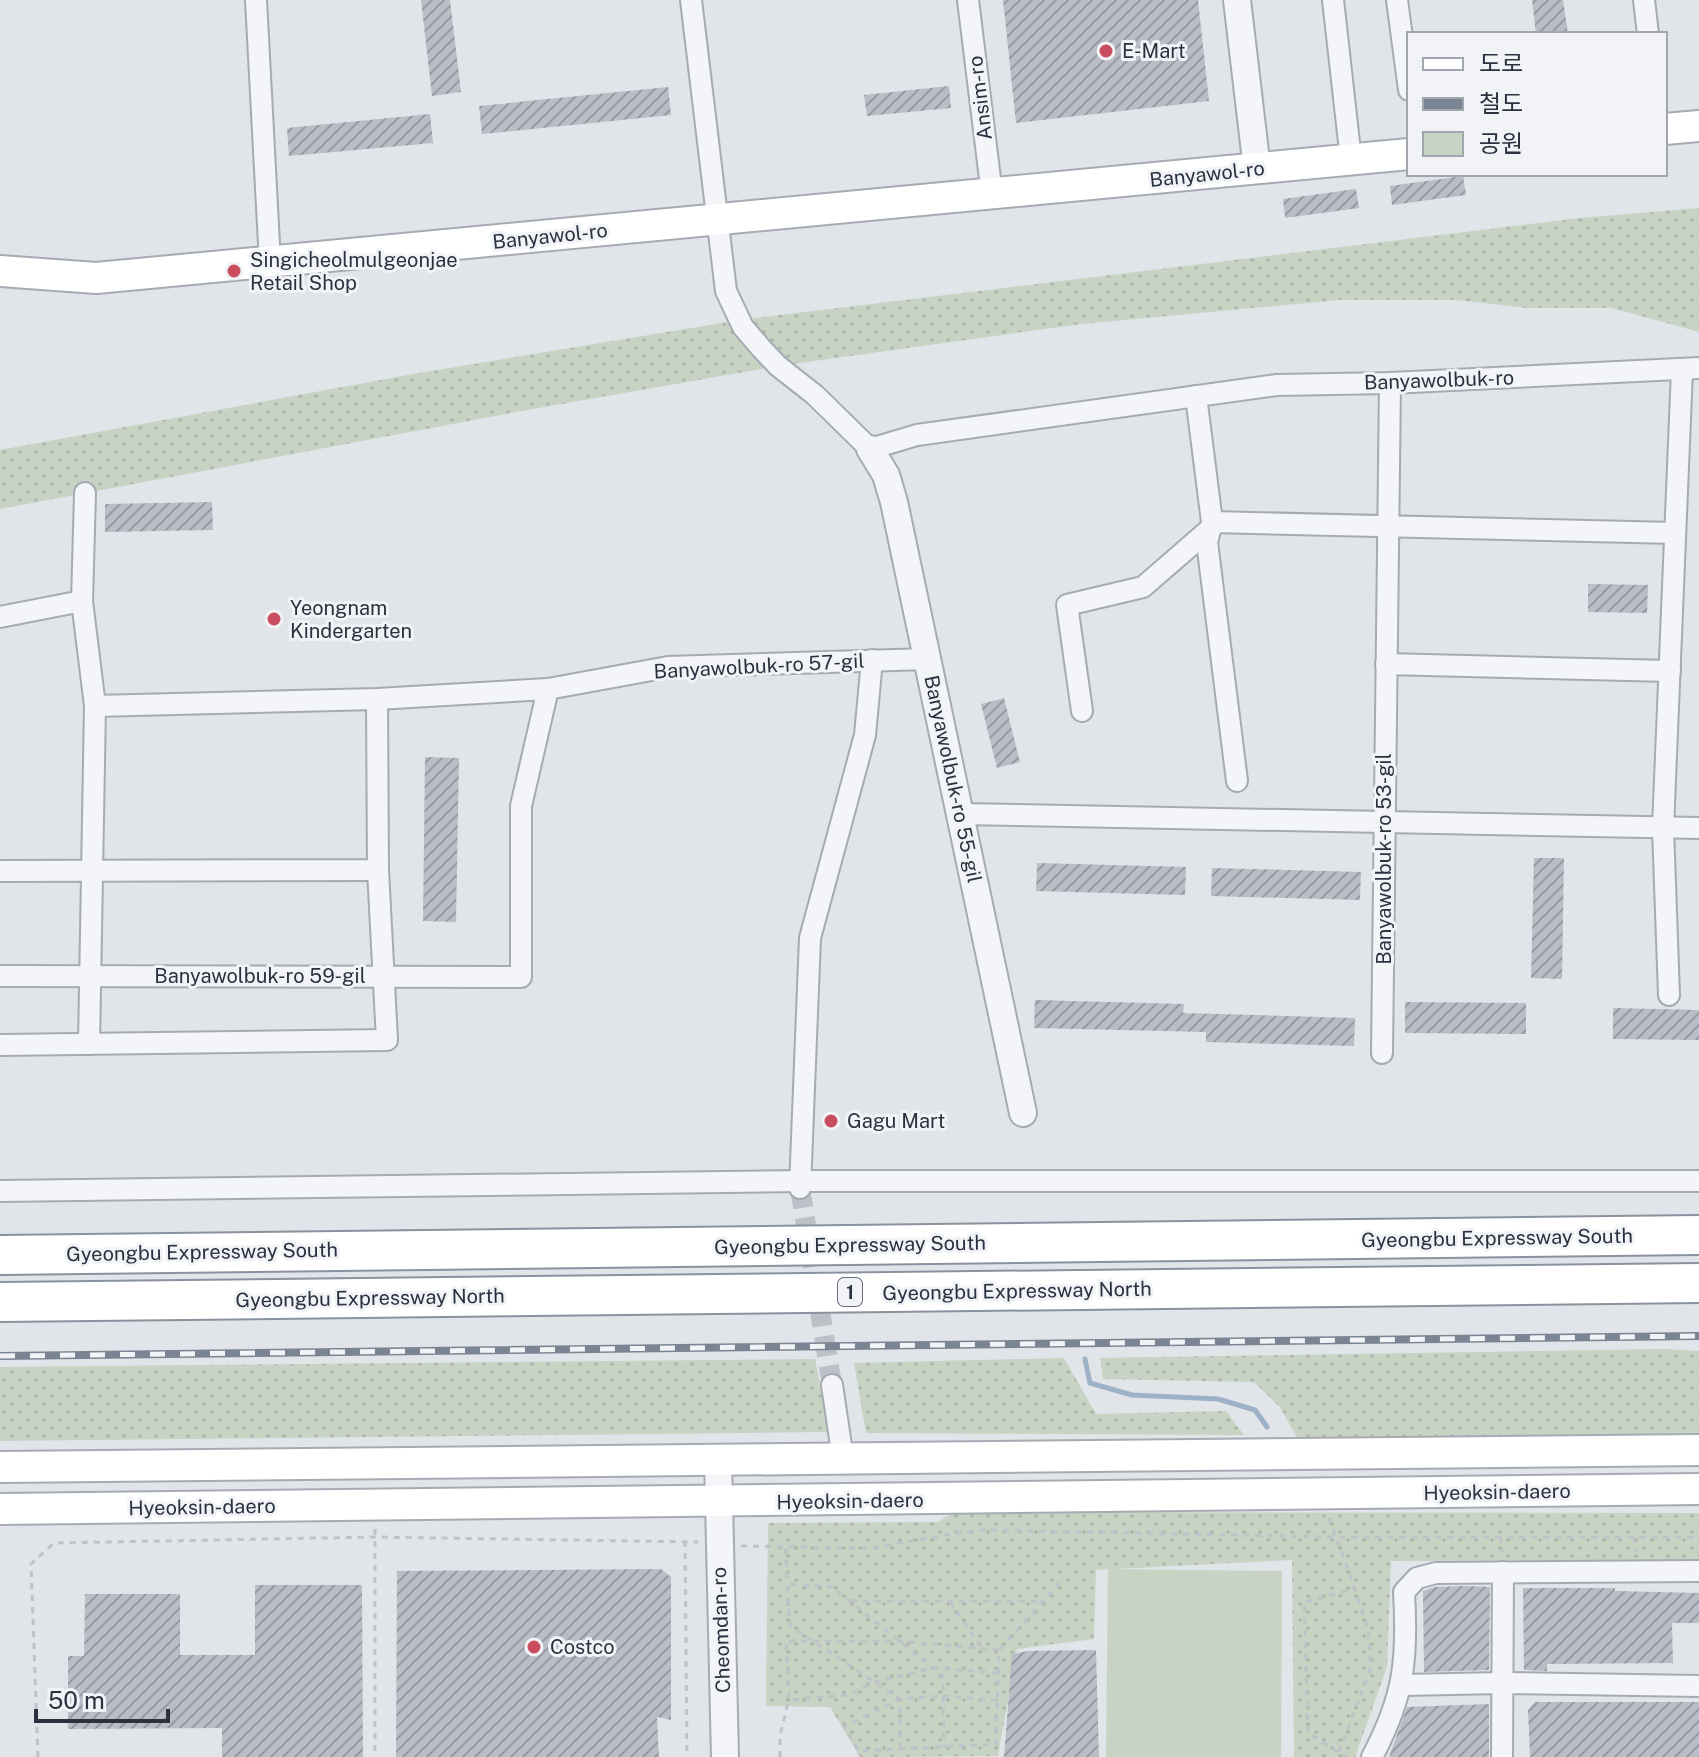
<svg xmlns="http://www.w3.org/2000/svg" width="1699" height="1757" font-family="'Public Sans','Noto Sans KR',sans-serif">
<style>
.green{fill:url(#green-dots)}
.pitch{fill:#c7d3c3}
.lines{fill:none;stroke-linecap:round;stroke-linejoin:round}
.stream{stroke:#9eb2c7;stroke-width:5}
.building{fill:url(#building-hatch)}
.minor-tunnel{stroke:#bcc0c7;stroke-width:20;stroke-dasharray:20 10;stroke-linecap:butt}
.minor-casing{stroke:#a6abb3;stroke-width:24}
.tertiary-casing{stroke:#a6abb3;stroke-width:30}
.secondary-casing{stroke:#a6abb3;stroke-width:34}
.motorway-casing{stroke:#89929f;stroke-width:42}
.path{stroke:#bfc2c8;stroke-width:3;stroke-dasharray:6 6;stroke-linecap:butt}
.minor{stroke:#f4f5f8;stroke-width:20}
.tertiary{stroke:#f4f5f8;stroke-width:26}
.secondary{stroke:#fff;stroke-width:30}
.motorway{stroke:#fff;stroke-width:38}
.rail-casing{stroke:#7b8492;stroke-width:8}
.rail{stroke:#f1f3f7;stroke-width:5;stroke-dasharray:15;stroke-linecap:butt}
.poi-dot{fill:#c84d5e;stroke:#f1f3f7;stroke-width:3}
.labels{text-anchor:middle;dominant-baseline:central;stroke-width:6;stroke-linejoin:round;paint-order:stroke}
.shield{fill:#f1f3f7;stroke:#666c77;stroke-width:2}
.shield-label{font-size:18px;font-weight:bold;fill:#2a3240}
.poi-label{font-size:20px;fill:#2a3240;stroke:#f1f3f7;text-anchor:start}
.street-label{font-size:20px;fill:#2a3240;stroke:#f1f3f7}
</style>
<defs>
<pattern id="green-dots" width="8" height="8" patternUnits="userSpaceOnUse" patternTransform="scale(2)"><rect width="8" height="8" fill="#c7d3c3"/><path d="M2 2h.1M6 6h.1" fill="none" stroke="#abb6a9" stroke-width="1.8" stroke-linecap="round"/></pattern>
<pattern id="building-hatch" width="6" height="6" patternUnits="userSpaceOnUse" patternTransform="scale(2)"><rect width="6" height="6" fill="#b9bdc6"/><path d="M-1 1l2-2M0 6l6-6M5 7l2-2" fill="none" stroke="#979aa2"/></pattern>
</defs>
<rect width="100%" height="100%" fill="#e1e4e9"/>
<g class="green">
<path d="M1699 208V332L1612 308H1529L1457 300H1339L1081 324 778 366 527 410 0 509V450L419 373 740 320 1580 218Z"/>
<path d="M1665 1349 1699 1351V1433L1300 1443 1280 1407 1254 1382 1103 1379 1100 1358Z"/>
<path d="M1064 1358 1096 1414 1226 1411 1244 1435 866 1433 854 1363Z"/>
<path d="M815 1359 829 1432 0 1441V1367Z"/>
<path d="M954 1512 1699 1513V1560L1391 1561 1387 1667 1355 1757H1294L1292 1560 1096 1570 1094 1639 1017 1649 998 1756 860 1757 830 1707 766 1706 768 1523 938 1522Z"/>
</g>
<path class="pitch" d="M1108 1569 1282 1571 1281 1757H1106Z"/>
<g class="lines">
<path class="stream" d="M1085 1359 1090 1383 1132 1395 1218 1399 1255 1410 1267 1427"/>
</g>
<g class="building">
<path d="M421 0H450L461 92 432 96Z"/>
<path d="M1003 0H1198L1209 101 1016 123Z"/>
<path d="M1532 0H1563L1568 34H1536Z"/>
<path d="M949 86 951 108 867 116 864 95Z"/>
<path d="M668 87 671 115 482 134 479 106Z"/>
<path d="M430 114 433 143 289 156 287 128Z"/>
<path d="M1463 176 1466 195 1392 205 1390 186Z"/>
<path d="M1356 189 1359 208 1285 218 1283 199Z"/>
<path d="M212 502 213 530 105 532V504Z"/>
<path d="M1588 584 1648 585 1647 613 1588 612Z"/>
<path d="M1004 698 1020 762 997 768 981 704Z"/>
<path d="M425 757 459 758 456 922 423 921Z"/>
<path d="M1534 858H1564L1562 979 1531 978Z"/>
<path d="M1037 863 1186 867 1185 895 1036 891Z"/>
<path d="M1212 868 1361 872 1360 900 1211 896Z"/>
<path d="M1035 1000 1184 1004 1183 1013 1355 1018 1354 1046 1206 1042V1032L1034 1028Z"/>
<path d="M1405 1002 1526 1003V1034L1405 1033Z"/>
<path d="M1613 1008 1699 1010V1040L1613 1039Z"/>
<path d="M661 1569 671 1577V1720L657 1717 659 1757H396L397 1571Z"/>
<path d="M255 1585H362L363 1757H222V1728L68 1729V1656H84L85 1594H180V1655H255Z"/>
<path d="M1463 1586 1490 1587 1489 1670 1424 1672 1423 1591 1434 1587Z"/>
<path d="M1523 1588H1615V1591L1699 1593V1623H1672L1673 1663 1547 1664V1671L1524 1670Z"/>
<path d="M1096 1650 1099 1757H1004L1012 1654 1028 1651Z"/>
<path d="M1535 1702H1699V1757H1530L1528 1710Z"/>
<path d="M1489 1704V1757H1389L1407 1707Z"/>
</g>
<g class="lines">
<path class="minor-tunnel" d="M800 1188 832 1385"/>
<g class="minor-casing">
<g id="minor">
<path d="M256 0 270 263"/>
<path d="M691 0 726 291 743 327 761 348 778 366 815 395 870 449 917 435 1277 385 1390 383 1699 368"/>
<path d="M968 0 992 195"/>
<path d="M1333 0 1351 160"/>
<path d="M1397 0 1409 90"/>
<path d="M1644 0 1648 34"/>
<path d="M1196 396 1212 522 1207 542 1237 781"/>
<path d="M85 493 82 601 95 706 377 699 548 689"/>
<path d="M1212 522 1675 533"/>
<path d="M0 617 82 601"/>
<path d="M1386 664 1670 671"/>
<path d="M1082 711 1067 605 1143 587 1211 528"/>
<path d="M960 814 1699 828"/>
<path d="M0 871 378 870 377 699"/>
<path d="M0 976 521 977V806L548 689 668 667 928 659"/>
<path d="M1669 995 1663 828 1682 370"/>
<path d="M89 1044 95 706"/>
<path d="M0 1045 387 1040 378 870"/>
<path d="M1382 1053 1390 383"/>
<path d="M800 1188 810 938 865 735 872 660"/>
<path d="M0 1191 800 1181H1699"/>
<path d="M832 1385 843 1459"/>
<path d="M1402 1685 1502 1683 1699 1686"/>
<path d="M1372 1757C1404 1697 1408 1660 1404 1592L1417 1578 1436 1573 1699 1571"/>
<path d="M1502 1757 1503 1572"/>
</g>
</g>
<g class="tertiary-casing">
<g id="tertiary">
<path d="M1237 0 1257 169"/>
<path d="M870 449 886 475 894 502 1023 1113"/>
<path d="M718 1460 725 1757"/>
</g>
</g>
<g class="secondary-casing">
<g id="secondary">
<path d="M1665 129 1699 126"/>
<path d="M0 271 96 278 1409 154"/>
<path d="M0 1467 1699 1450"/>
<path d="M0 1509 1699 1489"/>
</g>
</g>
<g class="motorway-casing">
<g id="motorway">
<path d="M0 1255 1699 1235"/>
<path d="M0 1302 1699 1283"/>
</g>
</g>
<g class="path">
<path d="M1329 1518 1355 1589 1304 1602 1308 1733 1347 1757"/>
<path d="M375 1529V1757"/>
<path d="M1501 1537 1502 1553"/>
<path d="M1634 1537 1636 1552"/>
<path d="M685 1541 687 1757"/>
<path d="M741 1546 870 1548 977 1530 1336 1537H1699"/>
<path d="M786 1548 787 1584"/>
<path d="M851 1601H1043"/>
<path d="M950 1602 982 1648"/>
<path d="M998 1673 933 1668 874 1682 847 1695 789 1700 786 1641H899L999 1650"/>
<path d="M997 1700 944 1696 900 1699 844 1727 859 1751 996 1744 999 1650 1064 1578"/>
<path d="M900 1749V1699L790 1626 787 1584 832 1587 943 1676 944 1747"/>
<path d="M1339 1752 1371 1667 1368 1629 1355 1589"/>
<path d="M38 1757 31 1564 54 1543 375 1537 698 1542"/>
<path d="M780 1757V1736L789 1698"/>
</g>
<use href="#minor" class="minor"/>
<use href="#tertiary" class="tertiary"/>
<use href="#secondary" class="secondary"/>
<use href="#motorway" class="motorway"/>
<g class="rail-casing">
<path id="rail" d="M0 1356 1699 1336"/>
</g>
<use href="#rail" class="rail"/>
</g>
<g class="poi-dot">
<circle cx="1106" cy="51" r="8"/>
<circle cx="234" cy="271" r="8"/>
<circle cx="274" cy="619" r="8"/>
<circle cx="831" cy="1121" r="8"/>
<circle cx="534" cy="1647" r="8"/>
</g>
<g class="labels">
<rect class="shield" x="838" y="1278" width="24" height="28" rx="6"/>
<g class="shield-label">
<text x="850" y="1292">1</text>
</g>
<g class="poi-label">
<text x="1122" y="51">E-Mart</text>
<text x="250" y="260">Singicheolmulgeonjae<tspan x="250" dy="23">Retail Shop</tspan></text>
<text x="290" y="608">Yeongnam<tspan x="290" dy="23">Kindergarten</tspan></text>
<text x="847" y="1121">Gagu Mart</text>
<text x="550" y="1647">Costco</text>
</g>
<g class="street-label">
<text transform="translate(980 98) rotate(-97)">Ansim-ro</text>
<text transform="translate(1207 174) rotate(-6)">Banyawol-ro</text>
<text transform="translate(550 236) rotate(-6)">Banyawol-ro</text>
<text transform="translate(1439 380) rotate(-2)">Banyawolbuk-ro</text>
<text transform="translate(759 666) rotate(-3)">Banyawolbuk-ro 57-gil</text>
<text transform="translate(953 779) rotate(78)">Banyawolbuk-ro 55-gil</text>
<text transform="translate(1384 859) rotate(-90)">Banyawolbuk-ro 53-gil</text>
<text x="260" y="976">Banyawolbuk-ro 59-gil</text>
<text transform="translate(1497 1238) rotate(-1)">Gyeongbu Expressway South</text>
<text transform="translate(850 1245) rotate(-1)">Gyeongbu Expressway South</text>
<text transform="translate(202 1252) rotate(-1)">Gyeongbu Expressway South</text>
<text transform="translate(1017 1291) rotate(-1)">Gyeongbu Expressway North</text>
<text transform="translate(370 1298) rotate(-1)">Gyeongbu Expressway North</text>
<text transform="translate(1497 1492) rotate(-1)">Hyeoksin-daero</text>
<text transform="translate(850 1501) rotate(-1)">Hyeoksin-daero</text>
<text transform="translate(202 1507) rotate(-1)">Hyeoksin-daero</text>
<text transform="translate(721 1630) rotate(-92)">Cheomdan-ro</text>
</g>
</g>
<rect x="1407" y="32" width="260" height="144" fill="#f1f3f7" stroke="#a1a6ae" stroke-width="2"/>
<rect x="1423" y="58" width="40" height="12" fill="#ffffff" stroke="#a1a6ae" stroke-width="2"/>
<text x="1479" y="72" font-size="24" fill="#2a3240">도로</text>
<rect x="1423" y="98" width="40" height="12" fill="#7b8492" stroke="#a1a6ae" stroke-width="2"/>
<text x="1479" y="112" font-size="24" fill="#2a3240">철도</text>
<rect x="1423" y="132" width="40" height="24" fill="#c7d3c3" stroke="#a1a6ae" stroke-width="2"/>
<text x="1479" y="152" font-size="24" fill="#2a3240">공원</text>
<path d="M36 1709v12h132v-12" fill="none" stroke="#2a3240" stroke-width="4"/>
<text x="48" y="1709" font-size="24" fill="#2a3240" stroke="#f1f3f7" stroke-width="6" paint-order="stroke">50 m</text>
</svg>
